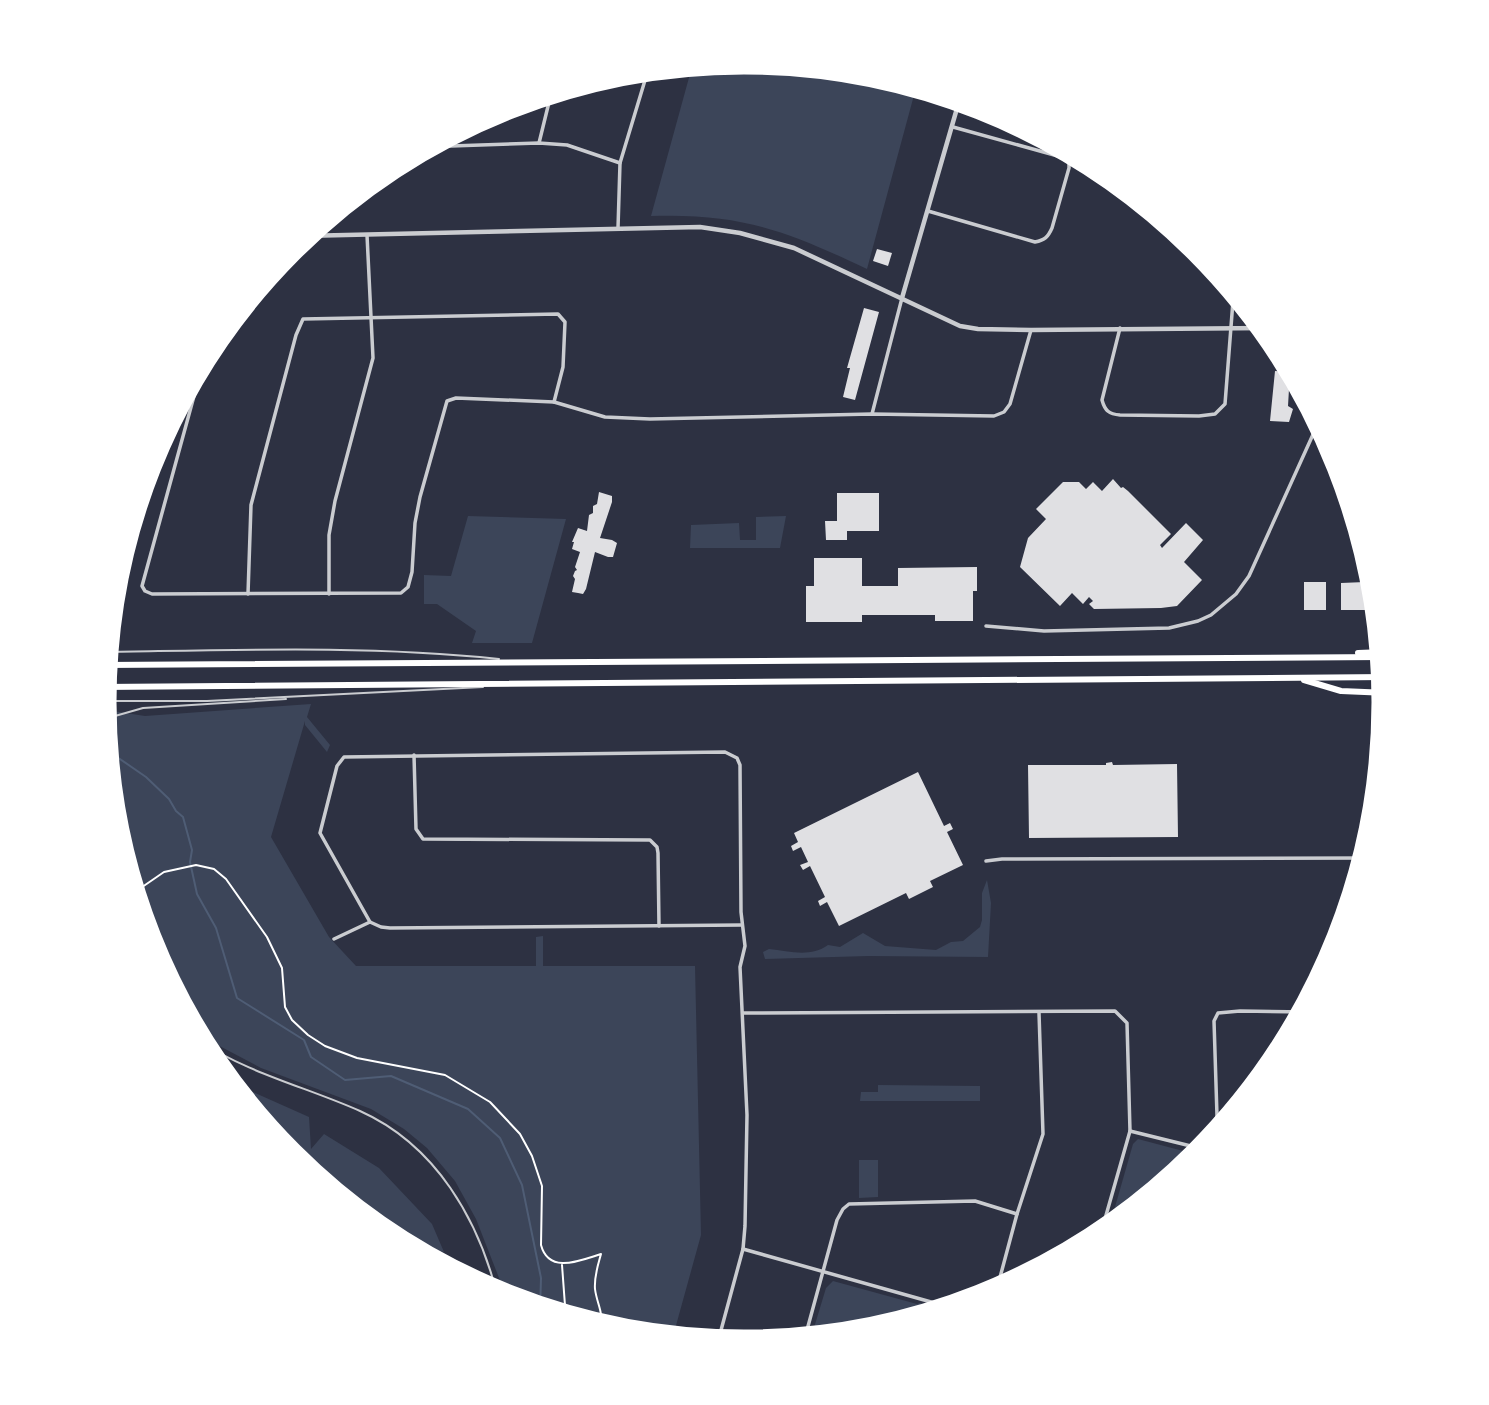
<svg xmlns="http://www.w3.org/2000/svg" width="1489" height="1405" font-family="Signika,sans-serif">
<style>
.green{fill:#3c4559}
.lines{fill:none;stroke-linecap:round;stroke-linejoin:round}
.stream{stroke:#4f5d75;stroke-width:2}
.building{fill:#e0e0e3}
.path{stroke:#fff;stroke-width:2}
.service{stroke:#caccd0;stroke-width:2}
.minor{stroke:#caccd0;stroke-width:3.5}
.tertiary{stroke:#caccd0;stroke-width:4.5}
.motorway{stroke:#fff;stroke-width:6}
.rim{fill:none;stroke:#fff;stroke-width:9}
</style>
<rect width="100%" height="100%" fill="#2d3142"/>
<g class="green">
<path d="M745 58 871 70 917 84 867 269C787 231 741 213 651 216L693 63Z"/>
<path d="M1073 151 1103 167 1118 179 1080 168 1078 158Z"/>
<path d="M468 516 566 519 532 643H472L476 631 437 604H424V575L451 576Z"/>
<path d="M786 516 780 548H690L691 525 739 523 740 540H756V517Z"/>
<path d="M311 704 307 717 330 745 327 752 305 725V721L271 837 329 937 356 966H536V937L543 936V966H695L701 1235 672 1340 618 1335 508 1301 476 1219 455 1181 427 1148 404 1129 371 1109 261 1068 193 1032 149 949 112 828 100 709 145 716Z"/>
<path d="M987 880 991 903 988 957 868 956 765 959 763 952 769 949C789 951 810 958 828 945L840 947 863 933 885 946 936 950 951 942 963 941 980 927 982 920V893Z"/>
<path d="M224 1079 309 1117 311 1149 324 1134 379 1168 432 1224 444 1252 383 1236 288 1158Z"/>
<path d="M878 1085 980 1086V1101H860L861 1092H878Z"/>
<path d="M1138 1139 1202 1156 1107 1235 1133 1144Z"/>
<path d="M859 1160H878V1197L859 1198Z"/>
<path d="M833 1281 917 1304 920 1303 949 1311 870 1335 810 1341 826 1288Z"/>
</g>
<g class="lines">
<path class="stream" d="M104 748 146 777 169 799 176 811 183 817 192 850 190 862 197 894 216 928 237 998 304 1040 311 1057 345 1080 391 1076 468 1109 500 1138 522 1185 541 1278 540 1311"/>
</g>
<g class="building">
<path d="M877 249 892 253 888 266 873 261Z"/>
<path d="M864 308 879 312 855 400 843 397 850 368H847Z"/>
<path d="M1276 357 1288 358 1292 365 1275 364Z"/>
<path d="M1275 371 1290 372 1288 406 1293 409 1289 422 1270 421Z"/>
<path d="M1113 479 1121 488 1123 487 1128 491 1171 534 1160 545 1162 548 1186 523 1203 540 1184 562 1202 580 1177 606 1161 608 1094 609 1089 604 1093 601 1089 597 1083 604 1072 593 1060 606 1020 567 1028 538 1046 519 1036 509 1063 482H1079L1086 489 1093 482 1102 491Z"/>
<path d="M599 492 612 496V502L600 538 612 540 617 543 613 557H608L595 552 586 589 583 594 578 593 572 592 575 579 573 576 575 571 577 570 575 567 580 552 572 549 574 542H572L578 528 587 531 589 515 593 513V506L597 504Z"/>
<path d="M837 493H879V531H847V540H826L825 521H837Z"/>
<path d="M814 558H862V586H898V568L977 567V591H973V621H935V615H862V622H806V586H814Z"/>
<rect x="1304" y="582" width="22" height="28"/>
<path d="M1365 582 1366 610H1341V583Z"/>
<path d="M1112 762 1113 765 1177 764 1178 837 1029 838 1028 765H1106V763Z"/>
<path d="M918 772 944 826 950 823 953 829 947 832 963 865 930 881 933 887 909 899 906 893 839 926 827 902 820 906 818 901 825 897 810 866 803 870 800 865 808 862 801 847 793 851 791 846 798 842 794 833Z"/>
</g>
<g class="lines">
<g class="path">
<path d="M132 894 164 872 196 865 214 869 226 879 267 937 282 968 285 1007 292 1020 308 1035 325 1046 357 1058 445 1075 490 1102 520 1134 532 1156 542 1186 541 1245C549 1275 581 1260 601 1254 598 1265 594 1276 595 1289 597 1305 604 1311 600 1329"/>
<path d="M562 1265 566 1319"/>
</g>
<g class="service">
<path d="M105 652C236 650 368 645 499 659"/>
<path d="M100 701H207L483 687"/>
<path d="M101 720 143 708 286 699"/>
<path d="M198 1040C247 1073 306 1087 360 1111 436 1145 479 1220 498 1298"/>
</g>
<g class="minor">
<path d="M539 143 552 90"/>
<path d="M422 147 539 143 567 145 620 163"/>
<path d="M928 211 1035 242C1045 240 1048 237 1052 228L1069 168V162L1065 158 953 127"/>
<path d="M618 228 620 163 649 67"/>
<path d="M1120 328 1102 400C1105 411 1109 414 1120 415L1199 416 1215 414 1225 404 1234 288"/>
<path d="M208 345 142 586 145 591 152 594 401 593 408 587 412 572 415 523 420 497 447 401 456 398 554 402 605 417 650 419 872 414 994 416 1004 412 1010 404 1031 330"/>
<path d="M872 414 902 298"/>
<path d="M248 594 251 505 296 335 303 319 558 314 565 322 563 367 554 402"/>
<path d="M329 594V535L335 501 373 358 367 235"/>
<path d="M986 626 1044 631 1169 628 1198 621 1211 615 1236 594 1249 576 1320 419"/>
<path d="M414 755 416 829 423 839 650 840 657 847 658 853 659 926"/>
<path d="M986 861 1002 859 1368 858"/>
<path d="M370 922 320 833 337 766 344 757 725 752 737 758 740 765 741 912 745 946 740 967 747 1115 745 1226 743 1249 717 1345"/>
<path d="M334 939 370 922 381 927 390 928 742 925"/>
<path d="M743 1013 1115 1011 1127 1023 1130 1131 1099 1240"/>
<path d="M1130 1131 1207 1150"/>
<path d="M1208 1149 1217 1116 1214 1021 1218 1013 1240 1011 1306 1012"/>
<path d="M743 1249 956 1309"/>
<path d="M995 1296 1017 1214 1043 1134 1039 1013"/>
<path d="M804 1341 837 1220 843 1209 849 1204 975 1201 1017 1214"/>
</g>
<g class="tertiary">
<path d="M302 236 700 227 740 233 794 248 960 326 978 329 1031 330 1267 328"/>
<path d="M902 298 960 98"/>
</g>
<g class="motorway">
<path d="M1358 653 1384 652"/>
<path d="M103 665 1385 657"/>
<path d="M1304 680 1341 691 1388 693"/>
<path d="M101 687 1387 677"/>
</g>
</g>
<path d="M0 0H1489V1405H0ZM112 702a632 632 0 1 1 1264 0a632 632 0 1 1-1264 0Z" fill="#fff" fill-rule="evenodd"/>
<path class="rim" d="M112 702a632 632 0 1 1 1264 0a632 632 0 1 1-1264 0Z"/>
</svg>
